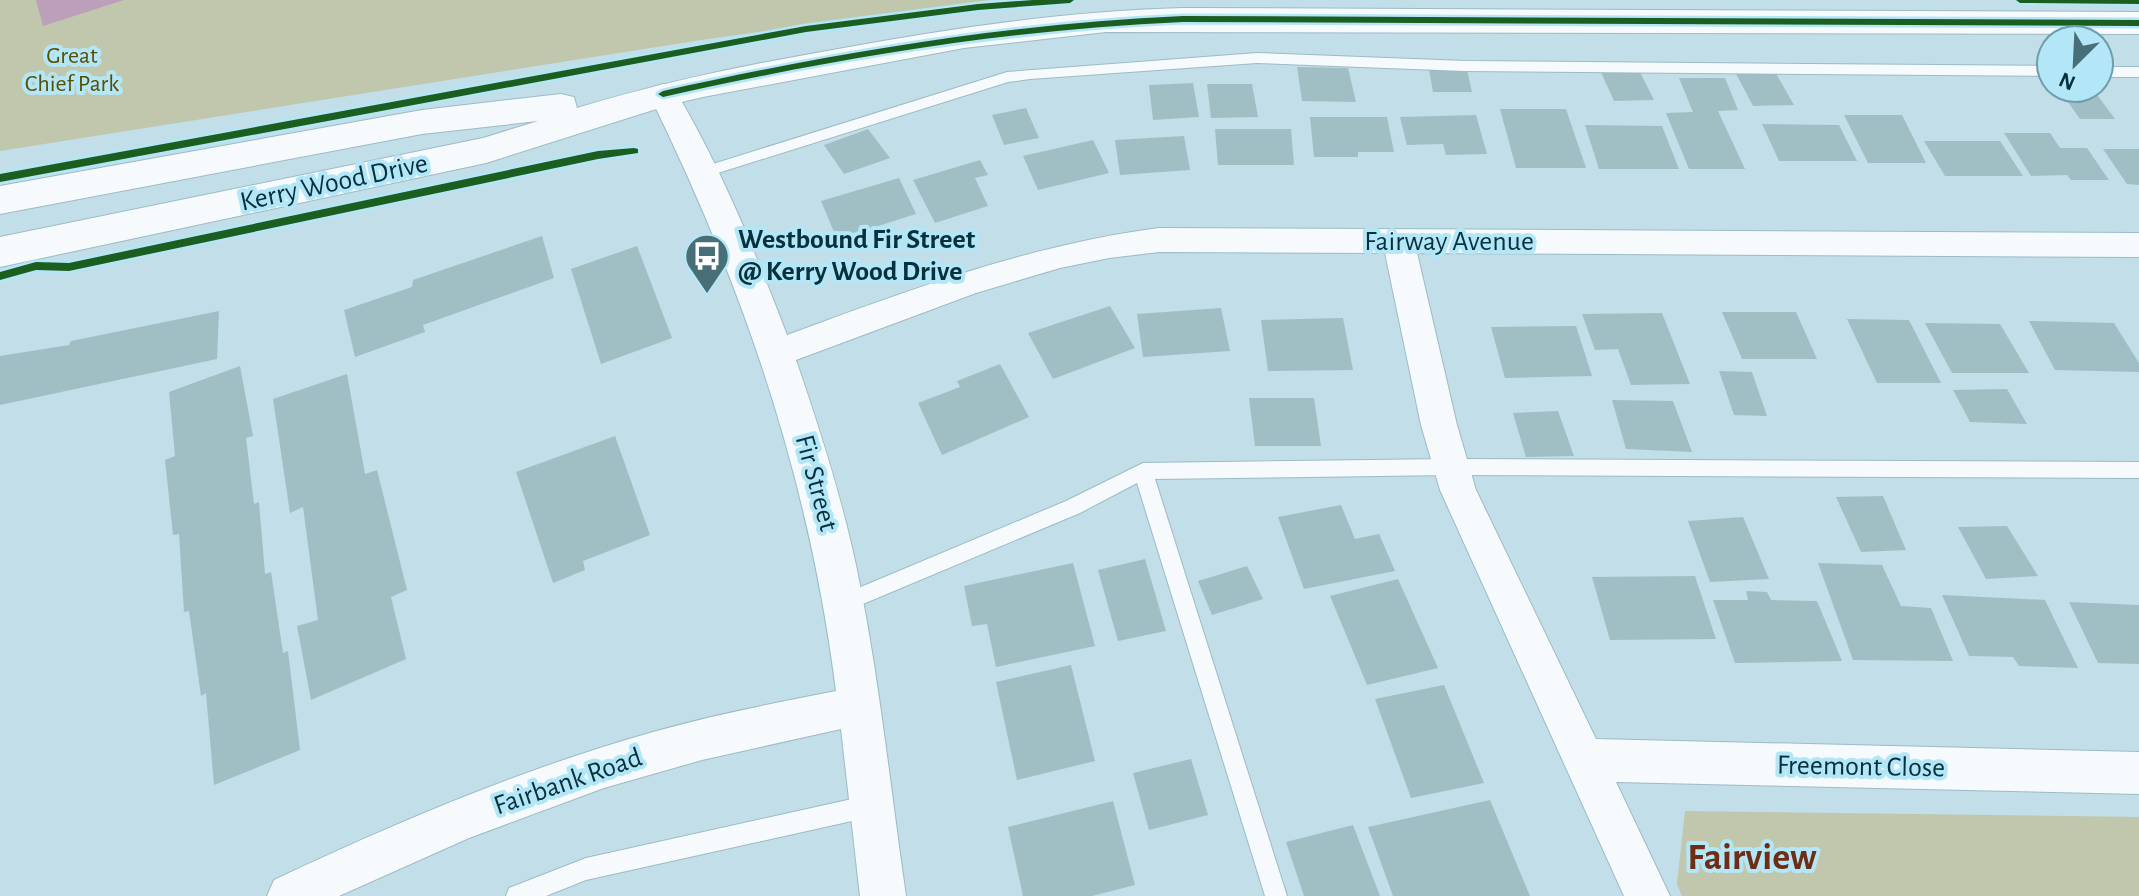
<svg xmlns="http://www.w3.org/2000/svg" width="2139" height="896" font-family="'Alegreya Sans',sans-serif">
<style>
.green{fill:#c0c7ac}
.water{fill:#bca0bb}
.building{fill:#9fbfc5}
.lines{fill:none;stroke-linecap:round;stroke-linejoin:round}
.service-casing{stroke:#9dbbc5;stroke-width:2}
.minor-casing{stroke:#9dbbc5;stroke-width:2}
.tertiary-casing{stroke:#9dbbc5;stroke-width:2}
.service{fill:#f6fafc;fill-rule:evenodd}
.minor{fill:#f6fafc;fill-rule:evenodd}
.tertiary{fill:#f6fafc;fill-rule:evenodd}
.cycleway-casing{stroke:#b3e6f7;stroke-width:5}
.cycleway{fill:#1b5e20;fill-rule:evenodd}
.labels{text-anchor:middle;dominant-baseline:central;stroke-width:8;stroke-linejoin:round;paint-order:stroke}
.far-park-label{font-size:24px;fill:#5a4f00;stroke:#b3e6f7}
.street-label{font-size:28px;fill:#07313c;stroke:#b3e6f7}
.poi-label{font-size:28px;font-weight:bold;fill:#07313c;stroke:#b3e6f7;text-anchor:start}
.near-quarter-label{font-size:38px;font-weight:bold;fill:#6e2d14;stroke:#b3e6f7}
</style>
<rect width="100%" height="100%" fill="#c2dee8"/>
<g class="green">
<path d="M0 0H990L701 40 0 151Z"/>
<path d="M1685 811 2139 817V896H1682L1677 884Z"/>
</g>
<path class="water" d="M36 0H124L43 26Z"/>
<g class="building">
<path d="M1297 67 1348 68 1356 102 1302 101Z"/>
<path d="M1429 70H1467L1472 92H1433Z"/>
<path d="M1600 70H1639L1654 100 1614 101Z"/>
<path d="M1734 70H1774L1794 105 1753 106Z"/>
<path d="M1679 78H1725L1738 110 1718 111 1745 169H1689L1666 113 1693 112Z"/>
<path d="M1193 83 1199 117 1153 120 1149 85Z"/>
<path d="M1207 84H1252L1258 117 1211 118Z"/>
<path d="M2058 88H2092L2115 119H2080Z"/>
<path d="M1026 108 1039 138 1004 145 992 115Z"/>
<path d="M1500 109H1566L1586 168H1516Z"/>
<path d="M1476 115 1487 154 1446 155 1443 144 1407 145 1400 117Z"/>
<path d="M1844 115H1902L1926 163H1868Z"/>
<path d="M1310 117H1387L1394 152H1358V157H1314Z"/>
<path d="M1762 124 1839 125 1857 161H1779Z"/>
<path d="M1585 125 1662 126 1679 169H1599Z"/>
<path d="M868 129 890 158 844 174 824 145Z"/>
<path d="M1215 129H1291L1294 165H1218Z"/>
<path d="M2004 133H2050L2060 148H2087L2109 180H2071L2067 175 2031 176Z"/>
<path d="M1184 136 1190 170 1120 175 1115 140Z"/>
<path d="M1093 140 1109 173 1038 190 1023 156Z"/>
<path d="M1924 141H2000L2023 176H1945Z"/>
<path d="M2103 149H2139V185L2127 184Z"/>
<path d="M980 160 988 175 975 178 988 206 935 223 913 180Z"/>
<path d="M899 178 916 214 837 239 821 201Z"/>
<path d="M542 236 554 278 423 325 425 332 355 357 344 310 412 287 413 280Z"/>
<path d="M637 246 672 338 601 364 571 269Z"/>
<path d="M1110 306 1135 348 1053 379 1028 333Z"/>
<path d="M1221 308 1230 351 1143 357 1137 314Z"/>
<path d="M219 311 217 359 0 405V356L69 345 71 341Z"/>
<path d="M1722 312H1796L1817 359H1742Z"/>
<path d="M1662 313 1690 384 1631 385 1618 349 1595 350 1582 314Z"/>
<path d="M1343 318 1353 370 1268 371 1261 320Z"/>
<path d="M1847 319 1909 320 1941 383H1877Z"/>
<path d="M2029 321 2114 323 2139 363V372L2055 370Z"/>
<path d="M1925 323 2000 324 2029 373H1952Z"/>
<path d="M1576 326 1592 376 1505 378 1491 327Z"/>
<path d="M1000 364 1029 417 942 455 918 403 960 387 957 381Z"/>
<path d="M240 366 253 436 246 438 254 504 259 502 265 574 271 572 283 653 288 651 300 750 214 785 206 693 201 696 189 611 184 612 179 534 173 535 165 460 175 456 169 392Z"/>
<path d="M1719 371 1752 372 1767 416 1734 415Z"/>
<path d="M347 374 365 474 377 470 407 590 391 597 406 659 311 700 297 626 318 620 303 507 290 513 273 399Z"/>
<path d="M2007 389 2027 424 1970 422 1953 390Z"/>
<path d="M1249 398H1314L1321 446H1255Z"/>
<path d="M1612 400 1673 401 1692 452 1626 449Z"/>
<path d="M1558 411 1574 456 1526 457 1513 413Z"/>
<path d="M615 436 650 535 583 561 585 570 553 583 516 472Z"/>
<path d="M1883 496 1906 550 1861 552 1836 497Z"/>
<path d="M1341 505 1355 539 1379 534 1395 571 1304 589 1278 517Z"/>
<path d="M1743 517 1769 579 1710 582 1688 521Z"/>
<path d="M2007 526 2038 576 1986 579 1958 527Z"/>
<path d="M1145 559 1166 631 1118 641 1098 570Z"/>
<path d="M1073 563 1095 646 996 667 987 624 972 626 964 586Z"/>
<path d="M1818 563 1882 565 1901 606 1931 608 1953 661 1853 660Z"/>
<path d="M1247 566 1263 599 1212 615 1198 581Z"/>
<path d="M1695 576 1716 639 1610 640 1592 577Z"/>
<path d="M1398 579 1438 668 1367 685 1330 596Z"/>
<path d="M1746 591 1767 592 1771 600 1817 601 1842 661 1735 663 1713 600H1748Z"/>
<path d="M1942 595 2045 600 2078 668 2019 666 2013 657 1969 656Z"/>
<path d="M2069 602 2139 605V664L2098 663Z"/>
<path d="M1071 665 1095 761 1017 780 996 682Z"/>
<path d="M1444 685 1484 783 1411 798 1375 699Z"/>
<path d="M1191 759 1208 815 1149 830 1133 773Z"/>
<path d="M1490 800 1530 896H1393L1368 827Z"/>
<path d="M1113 801 1135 885 1092 896H1023L1008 827Z"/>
<path d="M1353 825 1380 896H1304L1286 842Z"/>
</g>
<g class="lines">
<g class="service-casing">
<g id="service">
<path d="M1257 53 1465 61 2051 66V76L1465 71 1257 63 1030 79 1008 82 702 178 694 173 697 169 1007 72Z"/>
<rect x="2099" y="67" width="40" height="10"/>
<path d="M1450 459 2139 462V478L1450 475 1155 479 1287 896H1265L1137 483 1080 513 851 609 844 612 837 609 834 603 837 597 1066 501 1143 463Z"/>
<path d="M870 795 878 798 881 806 878 814 870 817 586 880 546 896H506L509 888 586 858Z"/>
</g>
</g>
<g class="minor-casing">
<path id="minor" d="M663 84 673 87C720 164 755 252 787 335 909 290 1029 245 1159 228L2139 233V257L1417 253 1457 425 1476 490 1596 739 2139 752V794L1616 782 1670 896H1624L1440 490 1421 425 1385 253 1159 252 1109 258 1060 268 976 293 796 360C819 427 841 495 856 565 879 674 890 786 906 896H860L841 729 702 760 604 788 469 838 339 896H267L274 880C397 822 522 769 653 732 713 715 775 703 836 691 809 477 743 286 649 94L653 87Z"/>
</g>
<g class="tertiary-casing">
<path id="tertiary" d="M1183 8 2139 12V34L1106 32 964 48 703 97 669 105 486 163 0 267V237L483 138 538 121 422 134 0 214V186L422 110 561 94 574 97 577 108C666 81 747 65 838 49 953 28 1066 11 1183 8Z"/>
</g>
<use href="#service" class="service"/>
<use href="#minor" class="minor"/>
<use href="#tertiary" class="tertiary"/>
<g class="cycleway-casing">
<g id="cycleway">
<path d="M1033 0H1074L1070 3 978 10 806 32 0 182V174L806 26 978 4Z"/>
<path d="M2016 0H2139V4L2020 3Z"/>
<path d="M1183 16 2139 20V26L1183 22C1004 30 838 58 663 97L658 94 663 91C837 52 1005 24 1183 16Z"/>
<path d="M634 148 638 149V153L598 159 69 271 36 270 0 280V272L36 262 69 263 598 151Z"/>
</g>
</g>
<use href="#cycleway" class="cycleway"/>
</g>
<defs>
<g id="bus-pin" transform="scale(2.3)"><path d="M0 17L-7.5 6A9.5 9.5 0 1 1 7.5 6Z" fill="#486e78" stroke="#b3e6f7"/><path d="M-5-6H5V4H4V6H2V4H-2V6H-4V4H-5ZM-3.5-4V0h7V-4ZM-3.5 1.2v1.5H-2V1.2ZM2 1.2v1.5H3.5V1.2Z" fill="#fff"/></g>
</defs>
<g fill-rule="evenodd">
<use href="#bus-pin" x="707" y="256"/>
</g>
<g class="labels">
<g class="far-park-label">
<text x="72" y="56">Great<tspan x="72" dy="28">Chief Park</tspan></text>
</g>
<g class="street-label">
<text transform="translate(334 183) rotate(-12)">Kerry Wood Drive</text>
<text x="1449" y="242">Fairway Avenue</text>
<text transform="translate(816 483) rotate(75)">Fir Street</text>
<text transform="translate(1861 767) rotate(1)">Freemont Close</text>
<text transform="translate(568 782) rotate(-19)">Fairbank Road</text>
</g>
<g class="poi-label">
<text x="738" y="240">Westbound Fir Street<tspan x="738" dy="32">@ Kerry Wood Drive</tspan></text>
</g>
<g class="near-quarter-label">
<text x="1752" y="858">Fairview</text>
</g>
</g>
<g transform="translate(2075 64) rotate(204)"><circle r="38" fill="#b3e6f7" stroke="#6e9eac" stroke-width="2"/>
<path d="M0-6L14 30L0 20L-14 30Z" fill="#486e78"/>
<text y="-12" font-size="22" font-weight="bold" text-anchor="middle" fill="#07313c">N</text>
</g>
</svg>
